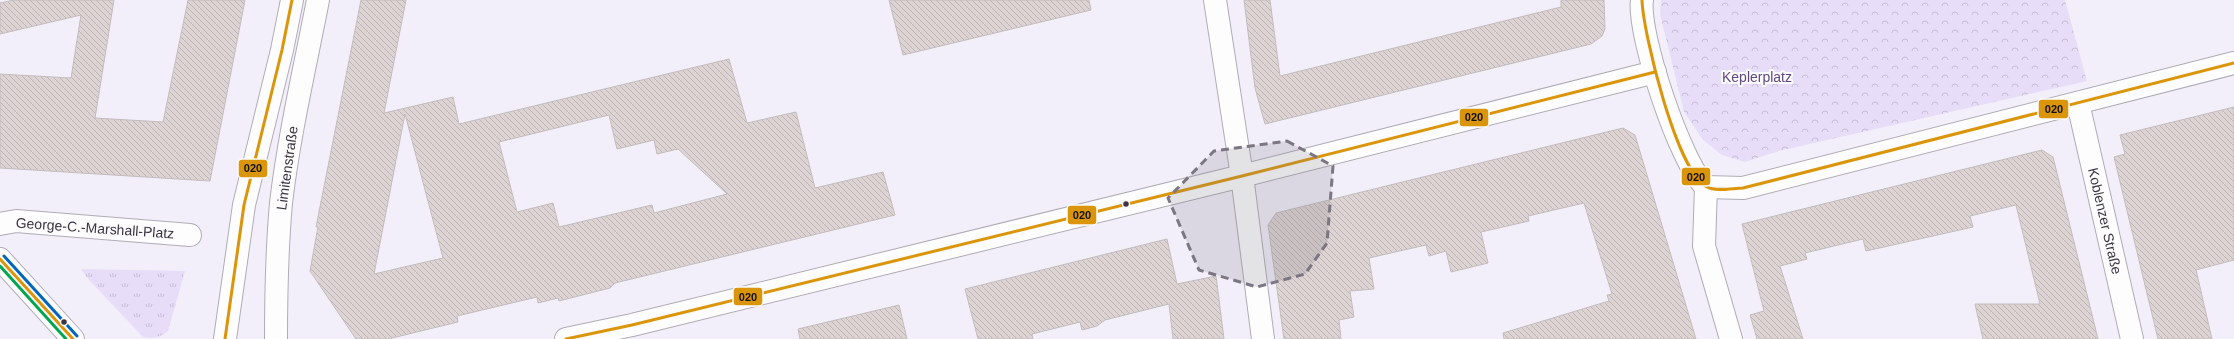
<svg xmlns="http://www.w3.org/2000/svg" width="2234" height="339" font-family="Helvetica,sans-serif">
<style>
.grass{fill:url(#grass-tufts)}
.park{fill:url(#park-crowns)}
.building{fill:url(#building-back-hatch);stroke:#c3bcbe;fill-rule:evenodd}
.lines{fill:none;stroke-linecap:round;stroke-linejoin:round}
.minor-casing{stroke:#b0acb6;stroke-width:24}
.secondary-casing{stroke:#b0acb6;stroke-width:24}
.primary-casing{stroke:#b0acb6;stroke-width:24}
.minor{stroke:#fdfdfe;stroke-width:22}
.secondary{stroke:#fdfdfe;stroke-width:22}
.primary{stroke:#fdfdfe;stroke-width:22}
.bus-1-casing{stroke:#fcfcfc;stroke-width:6}
.bus-2-casing{stroke:#fcfcfc;stroke-width:6}
.bus-3-casing{stroke:#fcfcfc;stroke-width:6}
.bus-1{stroke:#db950a;stroke-width:3}
.bus-2{stroke:#00a651;stroke-width:3}
.bus-3{stroke:#0065bd;stroke-width:3}
.marked{fill:#7b7682;fill-opacity:0.2;stroke:#7b7682;stroke-width:3;stroke-dasharray:8 5;stroke-linejoin:round}
.bus-dot{fill:#3a3541;stroke:#fcfcfc;stroke-width:1.5}
.labels{text-anchor:middle;dominant-baseline:central;stroke-width:4;stroke-linejoin:round;paint-order:stroke}
.park-label{font-size:14px;fill:#614880;stroke:#fcfcfc}
.street-label{font-size:14px;fill:#3a3541;stroke:#fcfcfc}
.line-badge{stroke:#fcfcfc;stroke-width:1.5}
.pale-badge-label{font-size:11px;text-anchor:middle;font-weight:bold;fill:#111}
</style>
<defs>
<pattern id="grass-tufts" width="24" height="20" patternUnits="userSpaceOnUse"><rect width="24" height="20" fill="#e7ddf8"/><path d="M3 7l-1-3M5 7V3M7 7l1-3M15 17l-1-3M17 17v-4M19 17l1-3" fill="none" stroke="#c7bed6"/></pattern>
<pattern id="park-crowns" width="20" height="18" patternUnits="userSpaceOnUse"><rect width="20" height="18" fill="#e7ddf8"/><path d="M2 6a3 3 0 1 1 6 0M12 15a3 3 0 1 1 6 0" fill="none" stroke="#c7bed6"/></pattern>
<pattern id="building-back-hatch" width="6" height="6" patternUnits="userSpaceOnUse"><rect width="6" height="6" fill="#ddd3d2"/><path d="M-1 5l2 2M0 0l6 6M5-1l2 2" fill="none" stroke="#beb6b6"/></pattern>
</defs>
<rect width="100%" height="100%" fill="#f3effa"/>
<path class="grass" d="M81 269 185 271 168 331C160 338 153 339 143 337L89 280Z"/>
<path class="park" d="M1661 0H2065L2087 81 1779 151 1745 162 1722 155 1703 140 1684 112 1660 14Z"/>
<g class="building">
<path d="M14 0H114L95 118 163 122 188 0H245L210 181 0 168V74L71 78 81 15 0 34V3Z"/>
<path d="M361 0H406L384 113 453 97 459 124 729 59 747 123 796 112 815 188 883 172 895 215 615 283 610 288 559 301 558 298 538 303 537 297 457 316 458 322 388 339H356L310 271 318 227H316ZM405 114 443 258 374 274ZM609 115 617 149 654 140 657 154 678 149 727 194 654 213 652 205 559 227 553 203 517 212 499 142Z"/>
<path d="M889 0H1089L1091 10 903 55Z"/>
<path d="M1244 0H1270L1280 76 1561 7V0H1604L1605 29 1602 36 1591 44 1265 124 1255 88Z"/>
<path d="M2234 107V260L2196 270 2212 339H2158L2114 157 2125 154 2120 135Z"/>
<path d="M1623 128 1635 135 1696 339H1504L1503 333 1609 301 1607 295 1612 294 1584 203 1528 216 1529 221 1481 232 1488 263 1451 272 1446 251 1429 256 1426 245 1369 258 1374 289 1350 291 1354 317 1339 320 1341 339H1284L1268 225 1276 213Z"/>
<path d="M2042 150 2053 157 2098 339H1983L1975 304H2040L2016 205 1970 216 1973 227 1866 251 1863 239 1805 253 1807 259 1780 266 1803 339H1757L1750 315 1764 311 1742 224Z"/>
<path d="M1167 239 1177 284 1216 276 1224 339H1173L1169 304 1105 320 1097 326 1082 330 1080 322 1032 334 1033 339H978L965 289Z"/>
<path d="M899 305 907 339H800L798 329Z"/>
</g>
<g class="lines">
<g class="minor-casing">
<g id="minor">
<path d="M1215 0 1242 176 1263 339"/>
<path d="M1642 0C1637 33 1681 165 1706 187"/>
<path d="M2078 103 2132 339"/>
<path d="M1706 187 1743 188 2234 63"/>
<path d="M1706 187 1704 246 1731 339"/>
<path d="M0 224 16 221 190 235"/>
<path d="M566 339 632 325 1242 176 1655 72"/>
</g>
</g>
<g class="secondary-casing">
<path id="secondary" d="M0 259 73 339"/>
</g>
<g class="primary-casing">
<g id="primary">
<path d="M225 339 244 205 282 50 292 0"/>
<path d="M276 339C276 293 277 248 281 203 289 135 305 67 318 0"/>
</g>
</g>
<use href="#minor" class="minor"/>
<use href="#secondary" class="secondary"/>
<use href="#primary" class="primary"/>
<g class="bus-1-casing">
<g id="bus-1">
<path d="M1642 0C1643 33 1677 173 1707 187 1716 192 1733 188 1743 188L2234 63"/>
<path d="M0 259 73 339"/>
<path d="M225 339 244 205 282 50 292 0"/>
<path d="M566 339 632 325 1242 176 1655 72"/>
</g>
</g>
<g class="bus-2-casing">
<path id="bus-2" d="M0 266 66 339"/>
</g>
<g class="bus-3-casing">
<path id="bus-3" d="M4 256 77 336"/>
</g>
<use href="#bus-1" class="bus-1"/>
<use href="#bus-2" class="bus-2"/>
<use href="#bus-3" class="bus-3"/>
</g>
<path class="marked" d="M1287 141 1333 166 1327 243 1305 274 1257 287 1199 270 1168 198 1214 151Z"/>
<g class="bus-dot">
<circle cx="1126" cy="204" r="3.5"/>
<circle cx="64" cy="322" r="3.5"/>
</g>
<g class="labels">
<g class="park-label">
<text x="1757" y="77">Keplerplatz</text>
</g>
<g class="street-label">
<text transform="translate(287 168) rotate(-82)">Limitenstraße</text>
<text transform="translate(2105 221) rotate(77)">Koblenzer Straße</text>
<text transform="translate(95 228) rotate(4)">George-C.-Marshall-Platz</text>
</g>
</g>
<g class="line-badge">
<rect x="2038" y="99" width="31" height="20" rx="4" fill="#db950a"/>
<rect x="1459" y="108" width="30" height="19" rx="4" fill="#db950a"/>
<rect x="238" y="159" width="30" height="19" rx="4" fill="#db950a"/>
<rect x="1681" y="167" width="30" height="19" rx="4" fill="#db950a"/>
<rect x="1067" y="205" width="30" height="20" rx="4" fill="#db950a"/>
<rect x="733" y="287" width="30" height="19" rx="4" fill="#db950a"/>
</g>
<g class="pale-badge-label">
<text x="2054" y="113">020</text>
<text x="1474" y="121">020</text>
<text x="253" y="172">020</text>
<text x="1696" y="181">020</text>
<text x="1082" y="219">020</text>
<text x="748" y="301">020</text>
</g>
</svg>
